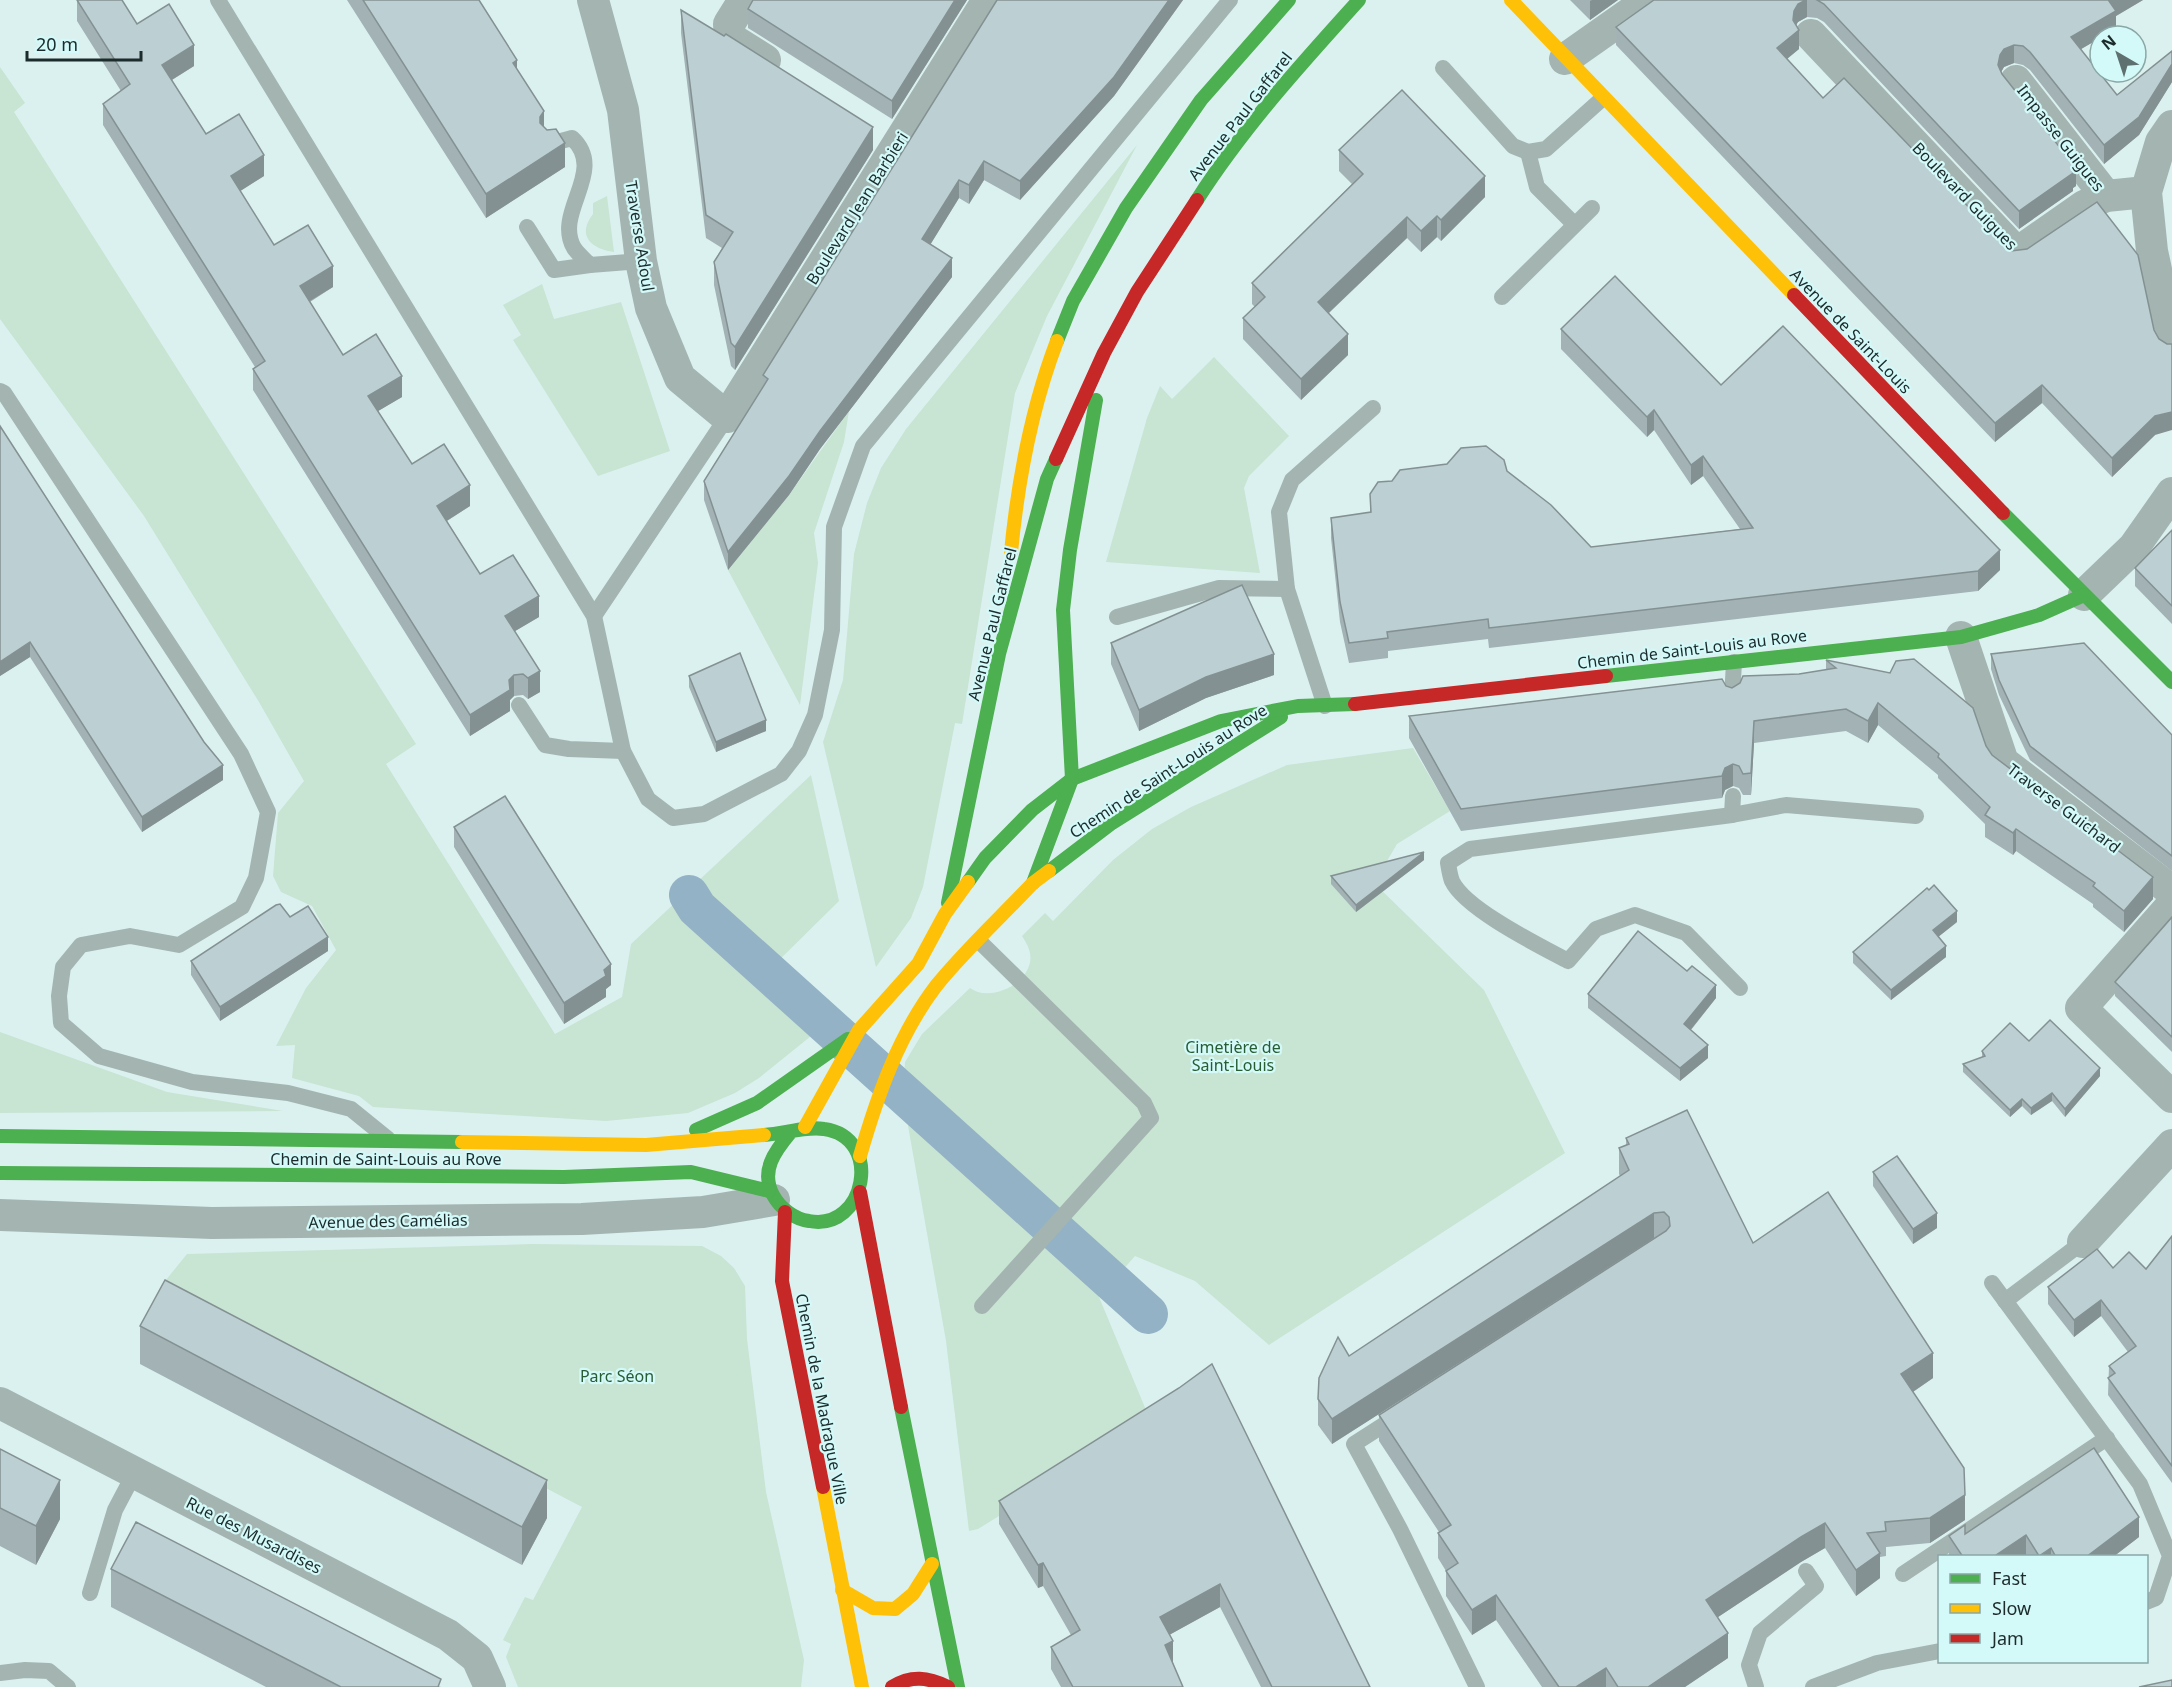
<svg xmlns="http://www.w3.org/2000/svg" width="2172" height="1687" font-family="'Noto Sans',sans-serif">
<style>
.green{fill:#c8e4d3}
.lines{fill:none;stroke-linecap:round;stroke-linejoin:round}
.canal{stroke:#93b2c6;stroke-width:40}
.lane{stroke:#a4b5b1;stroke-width:16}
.street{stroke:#a4b5b1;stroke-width:32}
.fast{stroke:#4caf50;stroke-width:14}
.slow{stroke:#ffc107;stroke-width:14}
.jam{stroke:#c62828;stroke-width:14}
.wall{fill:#a2b2b5}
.shaded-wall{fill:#849193}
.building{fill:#bccfd2;stroke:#849193;stroke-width:1.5}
.labels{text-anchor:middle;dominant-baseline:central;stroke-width:4.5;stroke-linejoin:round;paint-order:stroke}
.street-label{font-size:16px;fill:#1c2b2b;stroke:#d3f9f8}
.park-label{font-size:16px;fill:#285c33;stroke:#d3f9f8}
</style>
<rect width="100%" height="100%" fill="#dbf1f0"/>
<g class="green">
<path d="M0 67 25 103 14 112 416 744 386 764 555 1034 622 997 631 944 811 775 839 901 764 975 821 1028 759 1078 735 1093 688 1113 606 1121 373 1107 359 1096 292 1078 295 1045 276 1046 306 988 336 950 312 906 281 892 273 876 278 813 304 781 259 702 144 516 0 319Z"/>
<path d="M1137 145 1047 316 1015 393 962 724 955 723 923 887 911 918 876 967 823 742 843 680 854 554 867 503 881 468 906 429Z"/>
<path d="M607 196 614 252C592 249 576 236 593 214V203Z"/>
<path d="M542 284 554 319 621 302 670 451 598 476 513 340 521 335 503 305Z"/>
<path d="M1214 357 1289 436 1249 476 1244 488 1260 573 1106 562 1147 418 1160 386 1172 399Z"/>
<path d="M849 411 844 442 814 533 818 563 800 705 728 570 789 495Z"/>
<path d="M1413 748 1450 811 1397 844 1374 883 1484 990 1565 1153 1269 1345 1195 1281 1135 1256 1099 1297 1151 1422 978 1529 969 1531 946 1341 904 1103V1077L905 1062 922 1034 970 988C988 1002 1026 986 1030 962 1032 952 1027 944 1022 936L1045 913 1053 921 1113 860 1152 829 1191 807 1287 765Z"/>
<path d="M0 1032 167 1092 283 1111 0 1113Z"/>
<path d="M532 1244 702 1246 721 1256 734 1268 745 1286 747 1339 766 1492 804 1660 801 1687H518L506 1657 511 1644 503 1640 525 1597 533 1600 582 1507 161 1286 187 1254Z"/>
</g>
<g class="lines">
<path class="canal" d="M689 895 697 908 1148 1314"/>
<g class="lane">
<path d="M218 0 594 616 623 751 648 799 673 818 704 814 781 774 799 751 815 715 832 630 834 527 863 446 1230 0"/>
<path d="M1443 68 1513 146 1528 152 1546 149 1603 98"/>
<path d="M550 144 572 138C608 171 553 212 574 248 578 254 585 260 590 265L641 261"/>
<path d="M1528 152 1537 187 1574 224"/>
<path d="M527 227 554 270 590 265"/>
<path d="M1502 297 1592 208"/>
<path d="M0 391 4 393 241 754 268 812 256 878 242 907 179 945 130 936 81 945 63 967 59 996 61 1023 99 1056 192 1082 288 1093 351 1109 388 1139"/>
<path d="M594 616 727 417"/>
<path d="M1117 617 1219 588 1287 589"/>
<path d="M1732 699 1734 662"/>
<path d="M519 705 545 745 569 749 623 751"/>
<path d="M1325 706 1287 589 1279 512 1292 480 1373 408"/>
<path d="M1733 796 1732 815 1786 805 1916 816"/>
<path d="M1732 815 1470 849 1448 863C1449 869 1450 876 1452 881 1465 909 1540 946 1568 961L1596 929 1635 915 1686 933 1740 988"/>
<path d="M979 941 1144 1103 1151 1118 982 1306"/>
<path d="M1992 1283 2140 1484 2170 1556 2156 1598 2146 1602"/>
<path d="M2005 1301 2083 1242"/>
<path d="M1396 1417 1354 1444 1400 1529 1477 1687"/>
<path d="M1903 1574 2107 1438"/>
<path d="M90 1593 115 1510 134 1474"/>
<path d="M0 1673 25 1670 49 1671 68 1687"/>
<path d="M1756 1687 1749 1665 1760 1633 1816 1586 1806 1571"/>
<path d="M1813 1687 1877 1663 1940 1651"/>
</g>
<g class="street">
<path d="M593 0 623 110 641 261 651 308 680 378 727 417 988 0"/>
<path d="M744 0 729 24 730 38 765 60"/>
<path d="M1811 35 2017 253 2084 206 2106 196 2146 192"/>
<path d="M1565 59 1649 0"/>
<path d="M2016 81 2106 196"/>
<path d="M2172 126 2161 142 2146 192 2152 251 2172 345"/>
<path d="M2084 595 2134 547 2172 493"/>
<path d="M1961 637 2003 762 2172 891"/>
<path d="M2172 905 2081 1008 2172 1097"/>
<path d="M0 1215 212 1223 582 1219 703 1212 774 1200"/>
<path d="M2083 1242 2172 1145"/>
<path d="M0 1403 448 1635 477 1658 490 1687"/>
</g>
<g class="fast">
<path d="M1197 200C1243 128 1302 63 1359 0"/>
<path d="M1057 341 1073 301 1126 208 1201 100 1289 0"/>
<path d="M2003 513 2172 682"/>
<path d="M1606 676 1961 637 2039 615 2084 595"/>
<path d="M1049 871 1112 823 1281 717"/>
<path d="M968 882 985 858 1032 810 1072 779 1221 721 1298 706 1355 704"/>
<path d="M1033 883 1072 779 1063 610 1070 550 1096 400"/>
<path d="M948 903 999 654 1047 479 1056 459"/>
<path d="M696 1130 757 1103 848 1039"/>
<path d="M764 1135C784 1134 805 1126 824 1129 884 1137 866 1232 809 1221 794 1219 780 1208 773 1195 760 1171 775 1151 790 1133"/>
<path d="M0 1136 462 1142"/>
<path d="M0 1173 564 1177 691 1172 769 1191"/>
<path d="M901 1407 958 1687"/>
</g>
<g class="slow">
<path d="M1511 0 1794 295"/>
<path d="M1011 552C1018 480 1031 409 1057 341"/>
<path d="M805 1127 859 1030 918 964 945 914 968 882"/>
<path d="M462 1142 646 1145 764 1135"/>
<path d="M860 1156C877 1097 898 1036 936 986 965 950 1001 917 1033 883L1049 871"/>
<path d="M823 1487 862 1687"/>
<path d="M842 1590 873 1608 895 1609 913 1594 932 1564"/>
</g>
<g class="jam">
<path d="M1794 295 2003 513"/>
<path d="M1056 459 1104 353 1137 292 1197 200"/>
<path d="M1355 704 1606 676"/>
<path d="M860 1192 901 1407"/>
<path d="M785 1212 782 1281 823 1487"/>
<path d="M892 1687C911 1675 928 1677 948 1687"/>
</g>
</g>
<g class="wall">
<path d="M77 0 137 24 194 66 172 80 206 134 264 176 240 191 274 245 333 287 310 302 343 355 402 397 378 411 412 464 470 506 447 521 480 574 539 617 515 631 540 692 528 699 523 695 514 696 510 700V711L470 736 253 390V369L255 367 103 125V104L121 91 77 21Z"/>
<path d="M347 0H479L517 69 544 128 565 167 486 218Z"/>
<path d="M967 0 892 119 748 28V9Z"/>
<path d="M997 0H1183L1114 96 1020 200 984 180 969 204 959 198 930 245 952 277 820 449 789 495 728 570 704 500V481L763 386V375Z"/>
<path d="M1570 0H1618L1590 20Z"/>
<path d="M1654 0H2143L2116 16V29L2104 36H2100V38L2081 49 2117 95 2172 51V82L2139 135 2104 164 2030 70 2023 65 2014 63 2004 67 2001 72 2076 186 2073 188V191L2019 229 1824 22 1817 18 1807 17 1798 22 1796 25 1799 49 1787 59 1823 98 2155 435 2112 477 2042 403 1995 442 1616 45V27Z"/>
<path d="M681 10 873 150 735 370 731 366 714 285V262L722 248 706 238 681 33Z"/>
<path d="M1339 150 1485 197 1441 241 1437 237 1421 252 1407 238 1329 313 1348 355 1301 400 1243 339V318L1255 307 1252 304V283L1352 184 1339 171Z"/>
<path d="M1561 329 1721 385 2000 570 1978 591 1489 648 1488 639 1388 651V658L1349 663 1340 622 1331 538V518L1370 512V494L1507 471 1591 547 1740 529 1703 476 1691 485 1654 430 1647 437 1561 349Z"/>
<path d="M0 426 223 780 142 832 30 657 0 676Z"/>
<path d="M2172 530V624L2135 586V568Z"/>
<path d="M1111 643 1274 675 1206 698 1139 731 1111 664Z"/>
<path d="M1991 654 2172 735V871L2030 760 1999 695 1991 669Z"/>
<path d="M1826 660 1986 746 1992 755 2153 899 2124 932 2093 907V904L2016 851 2013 855 1985 837V824L1938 778V775L1878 725 1868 743 1846 731 1754 743 1751 795H1743L1739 788 1733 786 1725 790 1722 798 1461 831 1409 738V716L1726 686 1732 688 1799 674 1826 670Z"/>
<path d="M689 676 766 731 716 752 689 687Z"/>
<path d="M454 827 611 985 606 989V997L564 1024 454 847Z"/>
<path d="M1424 860 1356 912 1331 884V876Z"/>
<path d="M290 917 328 951 220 1021 191 975V961Z"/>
<path d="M2172 917V1052L2115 996V982Z"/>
<path d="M1957 922 1938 937 1946 957 1891 1000 1853 963V952Z"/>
<path d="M1588 994 1716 998 1691 1030 1708 1058 1680 1081 1588 1008Z"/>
<path d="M2029 1041 2100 1076 2065 1117 2052 1101 2031 1115 2022 1106 2010 1117 1963 1072V1064L1982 1057V1051Z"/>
<path d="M1626 1138 1753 1243 1933 1378 1913 1392 1965 1520 1930 1543 1886 1547V1556L1880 1557V1578L1856 1596 1825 1548 1801 1562 1718 1617 1728 1658 1685 1687H1542L1496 1620 1472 1635 1446 1596V1571L1438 1558V1533L1439 1532 1379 1441V1415L1600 1273 1332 1444 1318 1425V1399L1349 1356 1620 1176 1619 1174V1148L1626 1145Z"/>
<path d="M1873 1172 1937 1228 1913 1244 1873 1186Z"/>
<path d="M2172 1236V1483L2108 1395 2109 1366 2128 1352 2101 1316 2074 1337 2048 1304V1287L2113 1268 2146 1269Z"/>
<path d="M140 1326 547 1518 522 1565 140 1364Z"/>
<path d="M1179 1388 1370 1687H1261L1220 1607 1169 1635 1173 1663 1183 1687H1061L1051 1669V1647L1071 1635 1043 1586 1038 1588 999 1524V1501Z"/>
<path d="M0 1449 60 1519 36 1565 0 1546Z"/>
<path d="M1965 1534 2139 1537 2113 1557H2027L2026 1555 2024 1557H1949V1536Z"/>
<path d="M111 1569 441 1687H266L111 1607Z"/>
</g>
<g class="shaded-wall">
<path d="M955 0H967L892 119V101Z"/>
<path d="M1169 0H1183L1114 96 1020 200V181Z"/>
<path d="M1592 0H1618L1590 20V1Z"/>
<path d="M1806 0H1807V17L1798 22 1794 29 1799 30V49L1777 67V48L1794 11 1798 4Z"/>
<path d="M2111 0H2143L2116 16V29L2104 36H2100V38L2071 55V37Z"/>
<path d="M194 45V66L162 86V65Z"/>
<path d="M2014 45V63L2004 67 2000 74 1998 65 2000 55 2004 49Z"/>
<path d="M517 60V84L513 63Z"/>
<path d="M2172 64V82L2139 135 2104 164V145Z"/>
<path d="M544 111V135L540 141V117Z"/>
<path d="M873 127V150L735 370V347Z"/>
<path d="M565 143V167L486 218V194Z"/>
<path d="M264 155V176L231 197V176Z"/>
<path d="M984 161V180L969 204V185Z"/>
<path d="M2076 168V186L2073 188V191L2019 229V211Z"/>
<path d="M1485 176V197L1441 241V220Z"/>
<path d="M959 180V198L922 258V239Z"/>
<path d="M1437 216V237L1421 252V231Z"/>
<path d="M1407 217V238L1318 323V302Z"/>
<path d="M952 258V277L820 449 789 495 728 570V552Z"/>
<path d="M333 266V287L300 307V286Z"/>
<path d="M1348 334V355L1301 400V379Z"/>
<path d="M402 376V397L368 417V396Z"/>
<path d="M2042 385V403L1995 442V423Z"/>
<path d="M1654 410V430L1647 437V417Z"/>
<path d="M2172 412V430L2155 435 2112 477V458L2155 416Z"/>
<path d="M1703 456V476L1691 485V465Z"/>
<path d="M470 485V506L437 527V506Z"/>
<path d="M2000 550V570L1978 591V571Z"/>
<path d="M539 596V617L505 637V616Z"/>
<path d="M30 642V657L0 676V662Z"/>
<path d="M1274 654V675L1206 698 1139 731V710L1206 677Z"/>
<path d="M540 671V692L528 699V678Z"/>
<path d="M514 675V696L510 700V711L470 736V715Z"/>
<path d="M1878 703V725L1868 743V721Z"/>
<path d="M766 720V731L716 752V742Z"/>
<path d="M1754 721V743L1751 795V773Z"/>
<path d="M1733 764V786L1725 790 1722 798V776L1725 768Z"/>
<path d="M223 765V780L142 832V817Z"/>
<path d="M2016 829V851L2013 855V833Z"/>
<path d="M1424 852V860L1356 912V905Z"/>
<path d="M2153 877V899L2124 932V911Z"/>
<path d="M1957 911V922L1933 941V930Z"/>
<path d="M328 937V951L220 1021V1007Z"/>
<path d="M1946 946V957L1891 1000V990Z"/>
<path d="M611 964V985L606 989V997L564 1024V1003Z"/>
<path d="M1716 985V998L1684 1038V1024Z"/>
<path d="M1708 1045V1058L1680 1081V1068Z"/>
<path d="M2100 1068V1076L2065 1117V1109Z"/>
<path d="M2052 1093V1101L2031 1115V1108Z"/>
<path d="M2022 1099V1106L2010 1117V1110Z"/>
<path d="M1654 1213V1238L1332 1444V1419Z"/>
<path d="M1937 1213V1228L1913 1244V1229Z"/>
<path d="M2101 1300V1316L2074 1337V1320Z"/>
<path d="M1933 1353V1378L1901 1400V1374Z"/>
<path d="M60 1480V1519L36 1565V1526Z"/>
<path d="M547 1480V1518L522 1565V1527Z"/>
<path d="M1965 1495V1520L1930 1543V1518Z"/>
<path d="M2139 1517V1537L2113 1557H2086Z"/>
<path d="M1825 1523V1548L1801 1562 1706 1625V1600L1801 1537Z"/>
<path d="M2026 1535V1555L2024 1557H1993Z"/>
<path d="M2051 1548V1557H2039V1556Z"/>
<path d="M1880 1553V1578L1856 1596V1570Z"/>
<path d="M1043 1563V1586L1038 1588V1565Z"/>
<path d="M1220 1584V1607L1160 1640V1617Z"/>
<path d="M1496 1595V1620L1472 1635V1610Z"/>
<path d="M1728 1633V1658L1685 1687H1648Z"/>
<path d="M1173 1641V1664L1165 1645Z"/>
<path d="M1606 1668V1687H1576Z"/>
</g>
<g class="building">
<path d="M77 0H122L137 24 169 4 194 45 162 65 206 134 239 114 264 155 231 176 274 245 308 225 333 266 300 286 343 355 376 334 402 376 368 396 412 464 444 444 470 485 437 506 480 574 513 555 539 596 505 616 540 671 528 678 523 674 514 675 509 680 510 690 470 715 253 369 265 361 103 104 130 84Z"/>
<path d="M363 0H479L517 60 513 63 544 111 540 117V123L547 130 556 129 565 143 486 194Z"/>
<path d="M753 0H955L892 101 748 9Z"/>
<path d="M997 0H1169L1114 77 1020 181 984 161 969 185 959 180 922 239 952 258 820 431 789 476 728 552 704 481 768 379 763 375Z"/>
<path d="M1654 0H1806L1798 4 1794 11 1793 20 1799 30 1777 48 1823 98 1844 78 2011 251 2027 249 2097 202 2138 255 2154 330 2159 339 2167 344H2172V412L2155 416 2112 458 2042 385 1995 423 1616 27Z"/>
<path d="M1817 0H2111L2109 1 2116 11 2071 37 2117 95 2172 51V64L2139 117 2104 145 2030 52 2023 46 2014 45 2004 49 2000 55 1998 65 2002 74 2076 168 2072 171 2073 173 2019 211 1824 4Z"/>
<path d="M681 10 724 36 726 34 873 127 735 347 731 343 714 262 733 232 706 215Z"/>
<path d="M1402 90 1485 176 1441 220 1437 216 1421 231 1407 217 1318 302 1348 334 1301 379 1243 318 1265 297 1252 283 1363 174 1339 150Z"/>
<path d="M1615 276 1721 385 1783 326 2000 550 1978 571 1489 628 1488 619 1387 632 1388 638 1349 643 1340 602 1331 518 1371 512 1370 494 1378 482 1392 481 1400 470 1447 464 1461 448 1486 446 1504 460 1507 471 1551 505 1591 547 1753 528 1703 456 1691 465 1654 410 1647 417 1561 329Z"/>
<path d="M0 426 204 742 223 765 142 817 30 642 0 662Z"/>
<path d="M2172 530V606L2135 568Z"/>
<path d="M1242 585 1274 654 1206 677 1139 710 1111 643Z"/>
<path d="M2084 643 2172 735V856L2030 746 1999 680 1991 654Z"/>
<path d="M740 653 766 720 716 742 689 676Z"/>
<path d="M1914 659 1973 708 1986 746 1992 755 2153 877 2124 911 2093 886 2095 883 2016 829 2013 833 1985 815 1990 807 1938 757 1939 754 1878 703 1868 721 1846 709 1754 721 1751 773 1743 774 1739 766 1733 764 1725 768 1722 776 1461 809 1409 716 1722 679 1726 686 1732 688 1740 683 1743 676 1799 674 1836 668 1826 660 1890 673 1896 661Z"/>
<path d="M505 796 611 964 604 970 606 976 564 1003 454 827Z"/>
<path d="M1424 852 1356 905 1331 876Z"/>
<path d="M1934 885 1957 911 1933 930 1946 946 1891 990 1853 952 1927 888 1929 890Z"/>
<path d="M280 904 290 917 308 906 328 937 220 1007 191 961 276 905Z"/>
<path d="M2172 917V1037L2115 982Z"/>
<path d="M1638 931 1687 971 1692 966 1716 985 1684 1024 1708 1045 1680 1068 1588 994Z"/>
<path d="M2050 1020 2100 1068 2065 1109 2052 1093 2031 1108 2022 1099 2010 1110 1963 1064 1985 1056 1982 1051 2010 1023 2029 1041Z"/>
<path d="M1687 1110 1753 1243 1828 1192 1933 1353 1901 1374 1964 1468 1965 1495 1930 1518 1885 1522 1886 1531 1867 1533 1880 1553 1856 1570 1825 1523 1801 1537 1706 1600 1728 1633 1648 1687H1618L1606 1668 1576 1687H1559L1496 1595 1472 1610 1446 1571 1458 1563 1438 1533 1451 1525 1379 1415 1666 1231 1670 1226 1669 1217 1664 1212 1654 1213 1332 1419 1318 1399 1319 1378 1338 1337 1349 1356 1629 1170 1619 1148 1629 1144 1626 1138Z"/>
<path d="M1897 1156 1937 1213 1913 1229 1873 1172Z"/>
<path d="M2172 1236V1466L2108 1378 2115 1373 2109 1366 2136 1346 2101 1300 2074 1320 2048 1287 2097 1249 2113 1268 2129 1252 2146 1269Z"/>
<path d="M165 1280 547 1480 522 1527 140 1326Z"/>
<path d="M1212 1364 1370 1687H1272L1220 1584 1160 1617 1173 1641 1165 1645 1183 1687H1073L1051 1647 1080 1630 1043 1563 1038 1565 999 1501 1179 1388Z"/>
<path d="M2094 1448 2139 1517 2086 1557H2056L2051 1548 2039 1556 2026 1535 1993 1557H1963L1949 1536 1965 1525V1534Z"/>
<path d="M0 1449 60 1480 36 1526 0 1508Z"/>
<path d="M136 1522 441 1679 438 1687H341L111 1569Z"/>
<path d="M2172 1680V1687H2139Z"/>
</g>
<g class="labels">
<g class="street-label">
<text transform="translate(1240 116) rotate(-52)">Avenue Paul Gaffarel</text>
<text transform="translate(2061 138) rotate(52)">Impasse Guigues</text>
<text transform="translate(1965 196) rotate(46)">Boulevard Guigues</text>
<text transform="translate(857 208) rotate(-58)">Boulevard Jean Barbieri</text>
<text transform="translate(640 236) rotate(81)">Traverse Adoul</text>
<text transform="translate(1851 331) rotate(46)">Avenue de Saint-Louis</text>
<text transform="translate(992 624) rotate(-76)">Avenue Paul Gaffarel</text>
<text transform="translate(1692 649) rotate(-7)">Chemin de Saint-Louis au Rove</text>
<text transform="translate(1168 771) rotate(-33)">Chemin de Saint-Louis au Rove</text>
<text transform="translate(2064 808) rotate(37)">Traverse Guichard</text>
<text x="386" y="1159">Chemin de Saint-Louis au Rove</text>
<text transform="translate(388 1221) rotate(-1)">Avenue des Camélias</text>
<text transform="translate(822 1399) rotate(79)">Chemin de la Madrague Ville</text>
<text transform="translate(254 1535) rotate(27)">Rue des Musardises</text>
</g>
<g class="park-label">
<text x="1233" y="1047">Cimetière de<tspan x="1233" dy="18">Saint-Louis</tspan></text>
<text x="617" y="1376">Parc Séon</text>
</g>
</g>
<rect x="1938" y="1555" width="210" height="108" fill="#d3f9f8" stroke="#8aa7a6" stroke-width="1.5"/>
<rect x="1950" y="1574" width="30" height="9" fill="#4caf50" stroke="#8aa7a6" stroke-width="1.5"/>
<text x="1992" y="1585" font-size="18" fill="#1c2b2b">Fast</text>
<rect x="1950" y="1604" width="30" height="9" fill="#ffc107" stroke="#8aa7a6" stroke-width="1.5"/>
<text x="1992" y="1615" font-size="18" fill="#1c2b2b">Slow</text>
<rect x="1950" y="1634" width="30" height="9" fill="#c62828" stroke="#8aa7a6" stroke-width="1.5"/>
<text x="1992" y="1645" font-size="18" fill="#1c2b2b">Jam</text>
<g transform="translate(2118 54) rotate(321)"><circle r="28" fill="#d3f9f8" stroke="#8aa7a6" stroke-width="1.5"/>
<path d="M0-4.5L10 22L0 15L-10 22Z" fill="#5f7070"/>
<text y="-9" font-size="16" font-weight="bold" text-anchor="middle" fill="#1c2b2b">N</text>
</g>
<path d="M27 51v9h114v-9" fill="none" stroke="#1c2b2b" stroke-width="3"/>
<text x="36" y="51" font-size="18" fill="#1c2b2b" stroke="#d3f9f8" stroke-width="4.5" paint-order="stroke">20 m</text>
</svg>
